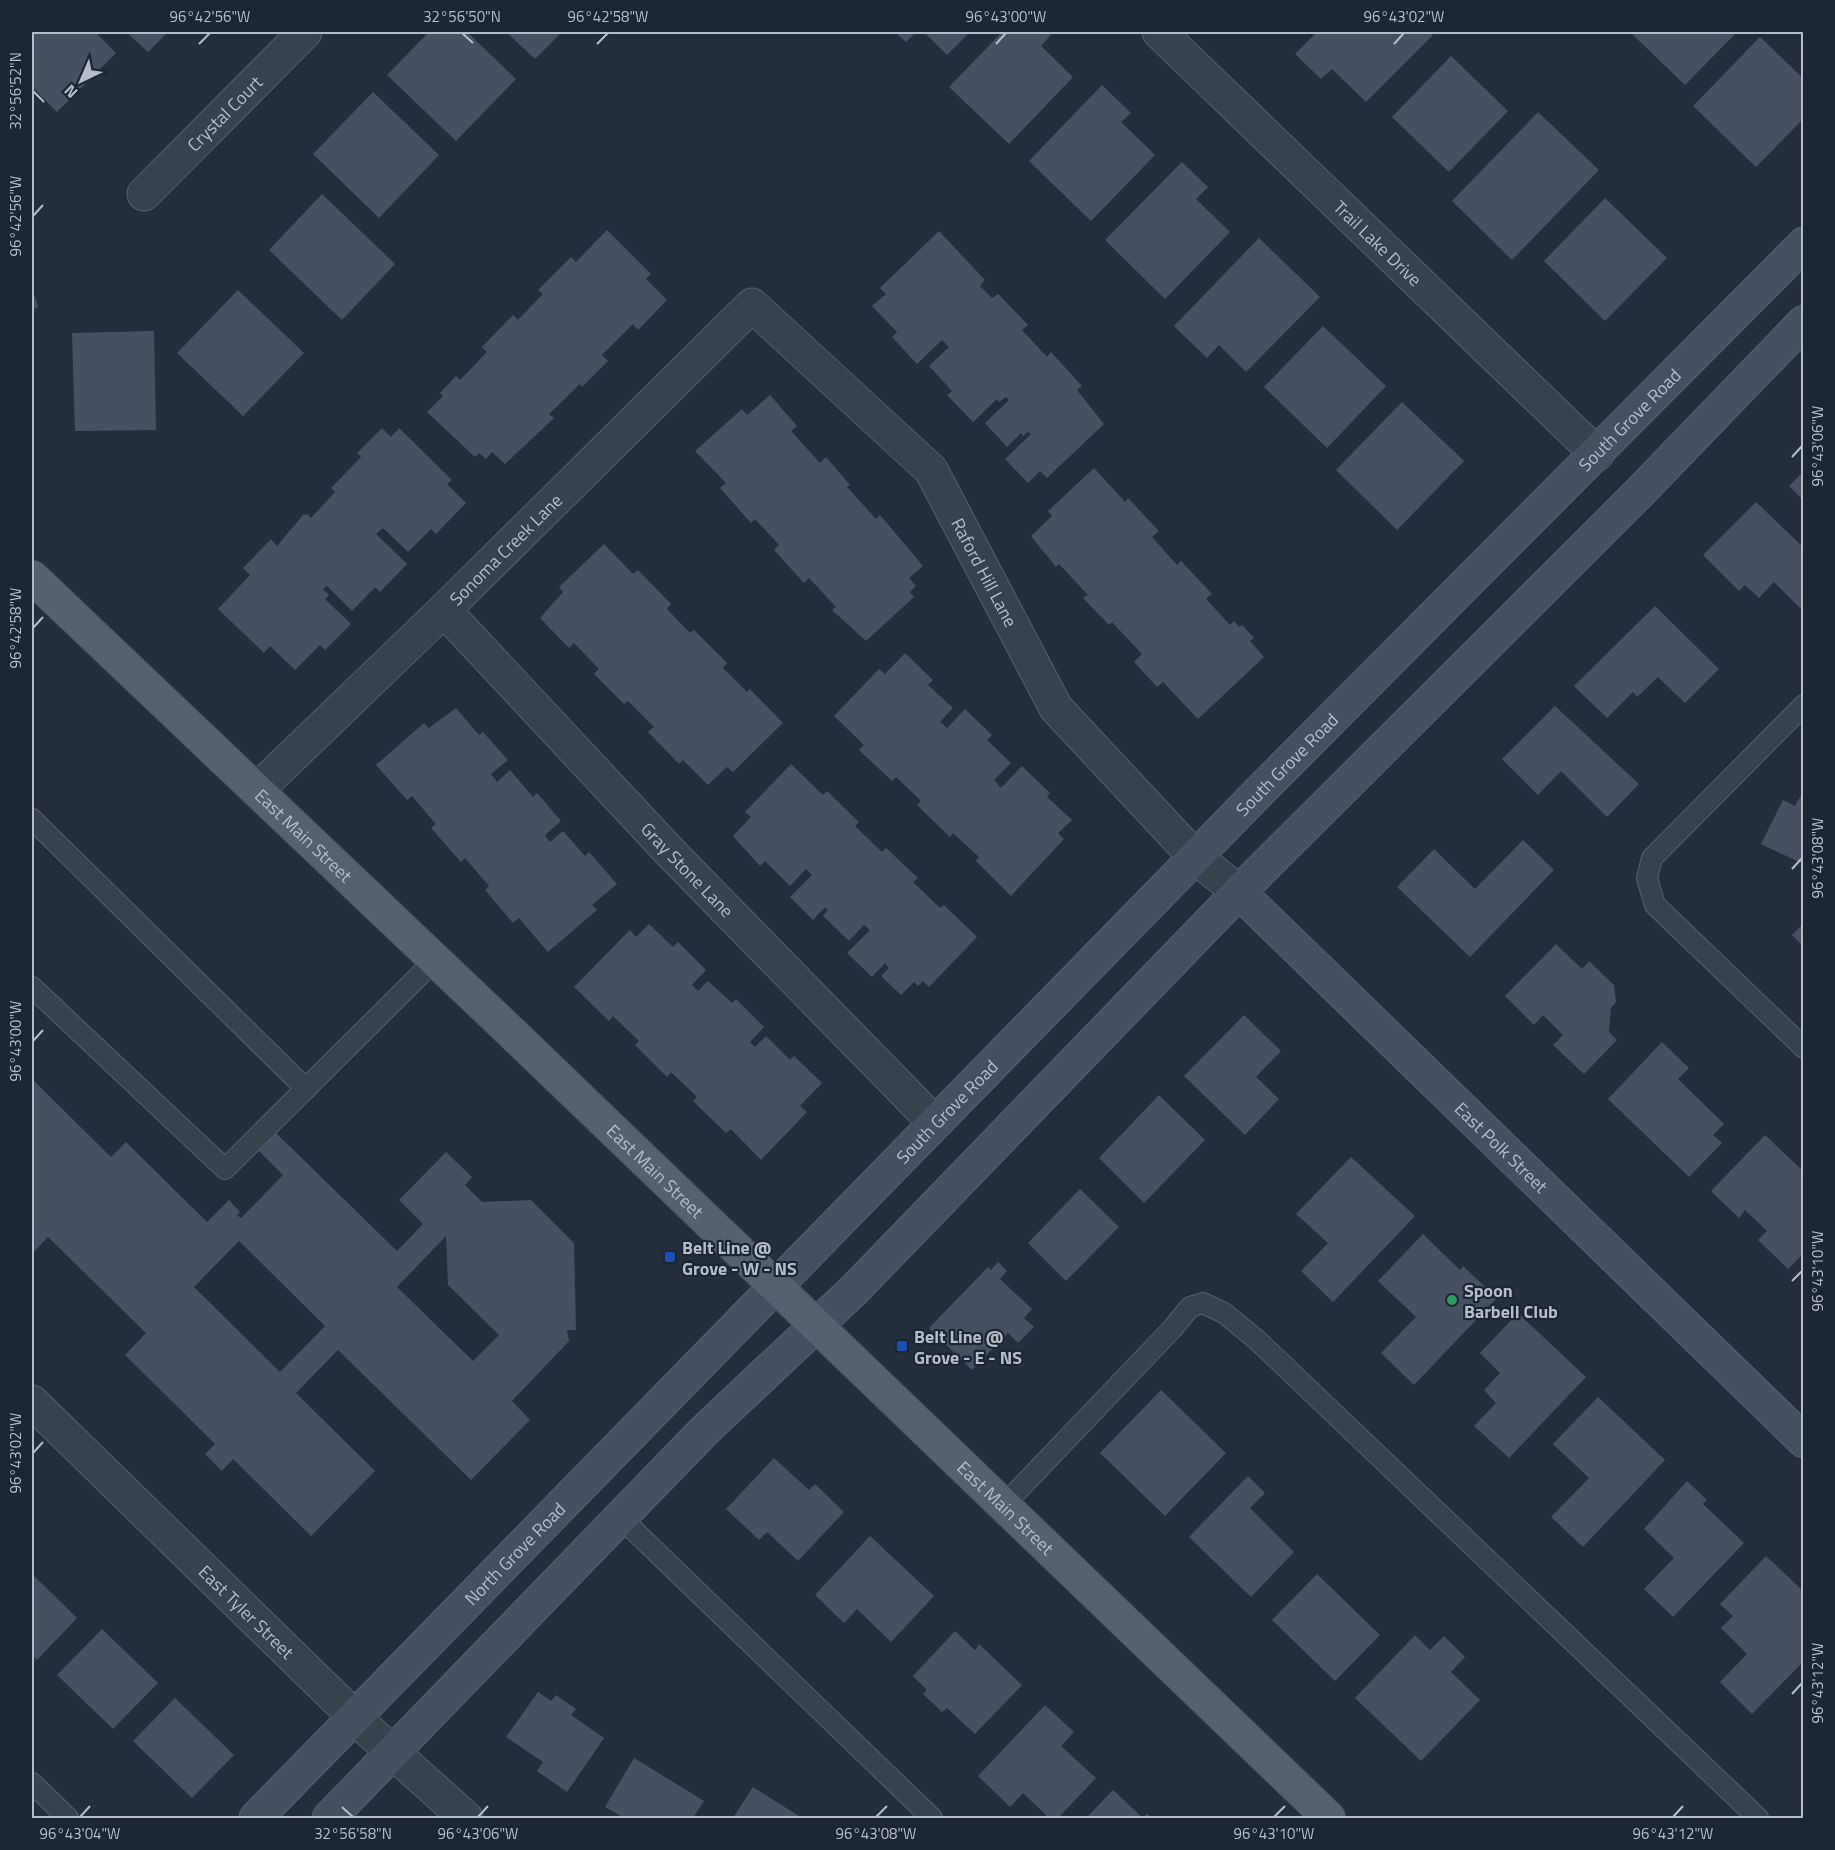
<svg xmlns="http://www.w3.org/2000/svg" width="1835" height="1850" font-family="'Titillium Web',sans-serif">
<style>
.building{fill:#455162;fill-rule:evenodd}
.lines{fill:none;stroke-linecap:round;stroke-linejoin:round}
.lane-casing{stroke:#565f6c;stroke-width:22}
.street-casing{stroke:#565f6c;stroke-width:35}
.secondary-casing{stroke:#565f6c;stroke-width:35}
.primary-casing{stroke:#414a57;stroke-width:35}
.lane{stroke:#38414e;stroke-width:20}
.street{stroke:#38414e;stroke-width:33}
.secondary{stroke:#465061;stroke-width:33}
.primary{stroke:#56606e;stroke-width:33}
.ticks{fill:none;stroke:#b4bcc9;stroke-width:2}
.transit-dot{fill:#1a4fb4;stroke:#1d2633;stroke-width:2}
.leisure-dot{fill:#2e9e5b;stroke:#1d2633;stroke-width:2}
.labels{text-anchor:middle;dominant-baseline:central;stroke-width:4.5;stroke-linejoin:round;paint-order:stroke}
.street-label{font-size:18px;fill:#b4bcc9;stroke:#1d2633}
.poi-label{font-size:18px;font-weight:bold;fill:#b4bcc9;stroke:#1d2633;text-anchor:start}
.neatline{fill:none;stroke:#b4bcc9;stroke-width:2}
.ticks-label{font-size:15px;text-anchor:middle;fill:#b4bcc9}
</style>
<rect width="100%" height="100%" fill="#242f3e"/>
<g class="building">
<path d="M32 32H95L116 53 57 112 32 87Z"/>
<path d="M126 32H168L148 52Z"/>
<path d="M429 32H467L516 79 456 141 387 75Z"/>
<path d="M506 32H562L535 59Z"/>
<path d="M895 32H916L906 42Z"/>
<path d="M924 32H970L947 55Z"/>
<path d="M1002 32H1047L1051 35 1041 46 1073 77 1009 144 949 87Z"/>
<path d="M1317 32H1430L1433 35 1366 102 1332 69 1321 79 1295 54Z"/>
<path d="M1630 32H1737L1685 85Z"/>
<path d="M1760 37 1804 79V118L1756 167 1693 106Z"/>
<path d="M1451 56 1508 111 1449 172 1392 117Z"/>
<path d="M1102 85 1131 113 1121 122 1155 155 1091 221 1029 161Z"/>
<path d="M373 92 439 155 379 218 313 154Z"/>
<path d="M1538 112 1599 170 1512 260 1452 201Z"/>
<path d="M1182 162 1208 187 1196 199 1230 232 1165 299 1105 240Z"/>
<path d="M322 194 395 264 342 320 269 250Z"/>
<path d="M1605 198 1667 258 1605 321 1544 261Z"/>
<path d="M607 230 651 274 646 279 667 300 638 330 633 324 602 355 608 361 582 387 580 384 549 414 554 418 505 464 492 452 486 459 479 453 475 457 427 412 443 396 440 393 456 376 460 380 487 352 482 347 513 315 518 320 543 294 538 290 571 257 576 262Z"/>
<path d="M939 231 985 280 980 286 992 298 998 294 1002 298 1028 325 1022 330 1047 357 1051 352 1082 386 1077 390 1104 424 1047 478 1040 471 1028 483 1005 459 1031 434 1028 432 1023 436 1021 433 1007 447 985 423 1009 400 1006 397 999 402 997 399 973 422 947 395 952 391 929 366 949 347 942 340 917 364 892 337 897 332 872 306 886 294 880 288Z"/>
<path d="M1259 238 1320 297 1246 372 1219 345 1207 358 1174 326Z"/>
<path d="M32 289 38 307 32 310Z"/>
<path d="M238 290 304 353 243 416 177 353Z"/>
<path d="M1323 326 1386 386 1327 448 1264 387Z"/>
<path d="M154 331 156 430 75 431 72 333Z"/>
<path d="M770 395 797 426 791 431 820 463 826 457 850 485 847 487 876 519 880 515 923 566 909 578 916 586 910 592 914 597 866 641 832 610 836 607 809 578 804 583 774 550 779 545 755 519 751 523 720 488 726 483 695 451 742 409 747 415Z"/>
<path d="M1402 402 1464 461 1397 530 1336 470Z"/>
<path d="M382 428 391 437 399 428 452 480 447 484 466 503 436 534 431 529 408 552 383 528 376 534 407 564 380 592 375 587 352 611 327 586 323 589 329 595 325 599 351 624 325 650 320 645 295 670 270 646 264 653 218 609 250 575 243 568 271 539 277 546 303 515 307 514 311 518 335 492 331 488 361 457 357 453Z"/>
<path d="M1094 468 1125 502 1128 498 1159 531 1152 537 1177 565 1181 561 1212 594 1206 599 1230 625 1234 621 1239 627 1242 625 1254 638 1250 641 1264 657 1198 719 1163 682 1157 687 1134 662 1142 654 1112 622 1109 625 1083 598 1088 595 1059 564 1056 567 1031 536 1052 516 1048 511Z"/>
<path d="M1804 471V501L1789 486Z"/>
<path d="M1756 502 1804 548V612L1774 582 1759 598 1745 585 1739 591 1703 555Z"/>
<path d="M604 544 633 574 638 570 671 604 667 609 690 633 694 630 727 663 723 668 747 692 750 689 783 723 733 772 727 767 708 785 683 760 679 764 648 732 654 727 628 701 624 704 594 674 599 669 574 643 569 648 540 618 563 592 559 587Z"/>
<path d="M1655 606 1719 669 1685 703 1658 677 1637 697 1633 692 1607 718 1574 686Z"/>
<path d="M905 653 933 680 928 685 953 708 940 722 947 728 965 709 992 735 987 740 1011 763 994 780 1001 788 1022 766 1050 793 1047 797 1072 820 1058 833 1064 839 1011 896 976 861 979 857 953 833 950 837 917 805 921 801 896 777 892 781 859 750 864 745 834 716 879 669 885 674Z"/>
<path d="M1555 706 1639 784 1607 817 1561 771 1538 795 1502 759Z"/>
<path d="M456 708 479 735 483 732 508 760 491 774 497 782 510 770 533 797 537 793 561 821 545 835 550 842 563 831 585 856 589 852 617 884 592 905 597 910 548 952 519 918 513 923 485 890 489 886 465 858 461 862 431 828 436 824 412 796 407 800 376 765 424 723 429 728Z"/>
<path d="M791 764 823 795 827 791 859 822 855 826 882 852 886 848 918 878 913 882 940 908 944 905 977 937 929 987 923 981 918 986 914 982 901 995 881 976 889 968 885 963 872 977 847 953 870 930 864 925 849 941 823 916 828 910 825 907 813 920 790 897 812 875 806 869 790 886 765 861 760 866 733 836 751 817 745 812Z"/>
<path d="M1804 790V863L1803 864 1761 844 1783 800 1795 806Z"/>
<path d="M1523 840 1554 870 1470 957 1397 887 1434 849 1475 889Z"/>
<path d="M1804 923V947L1792 935Z"/>
<path d="M649 924 673 947 678 942 706 970 692 985 698 991 708 981 732 1003 736 999 764 1027 750 1042 755 1047 766 1036 790 1060 794 1056 822 1083 800 1106 807 1112 761 1160 731 1129 726 1133 693 1101 697 1097 671 1072 667 1077 635 1045 639 1041 613 1016 609 1021 574 987 630 930 636 937Z"/>
<path d="M1556 944 1582 969 1589 961 1614 985 1616 1002 1611 1008 1609 1032 1617 1040 1584 1074 1553 1045 1563 1035 1543 1015 1534 1025 1505 996Z"/>
<path d="M1244 1015 1281 1051 1256 1077 1279 1099 1245 1135 1184 1076Z"/>
<path d="M1662 1042 1689 1068 1678 1079 1724 1124 1713 1135 1722 1143 1689 1177 1608 1099Z"/>
<path d="M32 1079 111 1157 126 1142 207 1222 229 1200 240 1212 237 1215 241 1218 283 1175 259 1151 276 1133 397 1251 423 1224 399 1200 446 1152 472 1177 465 1185 482 1202 531 1200 574 1243 576 1330H567L569 1341 512 1401 530 1420 471 1480 338 1350 296 1393 375 1471 311 1536 233 1459 222 1471 205 1454 215 1444 125 1355 146 1333 48 1237 32 1254ZM446 1236 448 1285 499 1335 473 1361 397 1287ZM239 1241 325 1326 280 1372 194 1287Z"/>
<path d="M1159 1095 1205 1140 1144 1203 1099 1158Z"/>
<path d="M1765 1135 1804 1172V1253L1788 1269 1758 1240 1767 1231 1745 1210 1739 1218 1711 1191Z"/>
<path d="M1351 1157 1415 1216 1333 1302 1301 1271 1328 1243 1296 1214Z"/>
<path d="M1080 1189 1119 1227 1066 1281 1028 1243Z"/>
<path d="M1423 1234 1460 1270 1463 1266 1497 1298 1414 1385 1381 1353 1416 1317 1378 1281Z"/>
<path d="M998 1262 1007 1271 1000 1279 1032 1309 1024 1318 1034 1327 1018 1343 1008 1333 972 1370 929 1328 988 1267 991 1270Z"/>
<path d="M1518 1313 1586 1377 1509 1458 1474 1426 1496 1403 1484 1390 1500 1373 1480 1353Z"/>
<path d="M1161 1390 1226 1453 1165 1516 1100 1453Z"/>
<path d="M1598 1397 1665 1460 1583 1547 1551 1517 1589 1478 1553 1444Z"/>
<path d="M774 1458 809 1490 815 1484 844 1512 798 1561 767 1532 759 1540 726 1509Z"/>
<path d="M1248 1476 1265 1493 1250 1508 1294 1552 1251 1597 1189 1537Z"/>
<path d="M1687 1481 1707 1500 1703 1504 1744 1543 1673 1617 1644 1589 1674 1558 1644 1529Z"/>
<path d="M870 1536 934 1596 891 1642 857 1609 844 1623 815 1595Z"/>
<path d="M1766 1556 1804 1592V1661L1752 1714 1720 1682 1747 1654 1721 1628 1733 1616 1720 1604Z"/>
<path d="M32 1574 77 1618 37 1660 32 1655Z"/>
<path d="M1317 1574 1380 1635 1335 1681 1272 1620Z"/>
<path d="M102 1629 158 1683 113 1729 57 1675Z"/>
<path d="M955 1631 975 1650 979 1644 1022 1685 975 1734 947 1708 942 1712 923 1694 927 1690 913 1676Z"/>
<path d="M1415 1635 1430 1650 1444 1636 1465 1657 1451 1672 1480 1700 1421 1761 1355 1698Z"/>
<path d="M538 1692 551 1701 556 1695 576 1709 571 1715 604 1738 567 1792 537 1771 543 1762 506 1737Z"/>
<path d="M175 1698 234 1755 192 1798 133 1741Z"/>
<path d="M1045 1705 1074 1732 1061 1746 1096 1778 1058 1818H1049L1023 1793 1010 1807 978 1776Z"/>
<path d="M634 1758 704 1801 693 1818H619L621 1816 605 1807Z"/>
<path d="M753 1787 802 1818H733Z"/>
<path d="M1113 1790 1143 1818 1147 1814 1153 1818H1086Z"/>
</g>
<g class="lines">
<g class="lane-casing">
<g id="lane">
<path d="M1804 705 1652 858 1647 878 1655 905 1804 1048"/>
<path d="M32 819 306 1089"/>
<path d="M32 987 225 1169 435 960"/>
<path d="M1003 1506 1173 1328 1190 1307 1203 1303 1224 1313 1257 1340 1758 1818"/>
<path d="M621 1518 932 1818"/>
<path d="M32 1783 68 1818"/>
</g>
</g>
<g class="street-casing">
<g id="street">
<path id="s1" d="M1159 32 1597 454"/>
<path id="s2" d="M144 194 305 32"/>
<path id="s3" d="M444 610 670 852 935 1123"/>
<path id="s4" d="M257 790 444 610 752 305 931 470 1056 708 1195 857 1239 892"/>
<path id="s5" d="M32 1402 369 1731 466 1818"/>
</g>
</g>
<g class="secondary-casing">
<g id="secondary">
<path id="s6" d="M1239 892 1804 1441"/>
<path id="s7" d="M256 1818 1254 797 1804 244"/>
<path d="M329 1818 704 1431 854 1290 1239 892 1640 492 1804 322"/>
</g>
</g>
<g class="primary-casing">
<g id="primary">
<path id="s8" d="M32 577 512 1033 1329 1818"/>
</g>
</g>
<use href="#lane" class="lane"/>
<use href="#street" class="street"/>
<use href="#secondary" class="secondary"/>
<use href="#primary" class="primary"/>
</g>
<path class="ticks" d="M462 33 473 43M199 44 210 33M597 44 608 33M996 44 1006 33M1394 44 1404 33M33 91 44 102M33 216 43 205M1792 457 1802 446M33 628 43 617M1792 869 1802 858M33 1041 43 1030M1792 1281 1802 1271M33 1453 43 1442M1792 1694 1802 1683M342 1807 353 1817M80 1817 90 1806M478 1817 488 1806M876 1817 887 1806M1274 1817 1285 1806M1673 1817 1683 1806"/>
<g class="transit-dot">
<rect x="664" y="1251" width="12" height="12" rx="3"/>
<rect x="896" y="1340" width="12" height="12" rx="3"/>
</g>
<circle class="leisure-dot" cx="1452" cy="1300" r="6"/>
<g class="labels">
<g class="street-label">
<text stroke="none"><textPath href="#s2" startOffset="114">Crystal Court</textPath></text>
<text stroke="none"><textPath href="#s1" startOffset="304">Trail Lake Drive</textPath></text>
<text stroke="none"><textPath href="#s7" startOffset="1960">South Grove Road</textPath></text>
<text stroke="none"><textPath href="#s4" startOffset="346">Sonoma Creek Lane</textPath></text>
<text stroke="none"><textPath href="#s4" startOffset="1052">Raford Hill Lane</textPath></text>
<text stroke="none"><textPath href="#s7" startOffset="1474">South Grove Road</textPath></text>
<text stroke="none"><textPath href="#s8" startOffset="375">East Main Street</textPath></text>
<text stroke="none"><textPath href="#s3" startOffset="356">Gray Stone Lane</textPath></text>
<text stroke="none"><textPath href="#s7" startOffset="988">South Grove Road</textPath></text>
<text stroke="none"><textPath href="#s6" startOffset="366">East Polk Street</textPath></text>
<text stroke="none"><textPath href="#s8" startOffset="861">East Main Street</textPath></text>
<text stroke="none"><textPath href="#s8" startOffset="1347">East Main Street</textPath></text>
<text stroke="none"><textPath href="#s7" startOffset="370">North Grove Road</textPath></text>
<text stroke="none"><textPath href="#s5" startOffset="300">East Tyler Street</textPath></text>
</g>
<g class="poi-label">
<text x="682" y="1247">Belt Line @<tspan x="682" dy="21">Grove - W - NS</tspan></text>
<text x="1464" y="1290">Spoon<tspan x="1464" dy="21">Barbell Club</tspan></text>
<text x="914" y="1336">Belt Line @<tspan x="914" dy="21">Grove - E - NS</tspan></text>
</g>
</g>
<rect width="1835" height="1850" fill="none" stroke="#1d2633" stroke-width="66"/>
<g transform="translate(81 81) rotate(224)" stroke="#1d2633" stroke-width="4.5" paint-order="stroke">
<path d="M0-4.5L10 22L0 15L-10 22Z" fill="#b4bcc9"/>
<text y="-9" font-size="16" font-weight="bold" text-anchor="middle" fill="#b4bcc9">N</text>
</g>
<rect x="33" y="33" width="1769" height="1784" class="neatline"/>
<g class="ticks-label">
<text x="210" y="22">96°42'56"W</text>
<text x="462" y="22">32°56'50"N</text>
<text x="608" y="22">96°42'58"W</text>
<text x="1006" y="22">96°43'00"W</text>
<text x="1404" y="22">96°43'02"W</text>
<text transform="translate(16 91) rotate(-90)" y="5">32°56'52"N</text>
<text transform="translate(16 216) rotate(-90)" y="5">96°42'56"W</text>
<text transform="translate(1818 446) rotate(-90)" y="5">96°43'06"W</text>
<text transform="translate(16 628) rotate(-90)" y="5">96°42'58"W</text>
<text transform="translate(1818 858) rotate(-90)" y="5">96°43'08"W</text>
<text transform="translate(16 1041) rotate(-90)" y="5">96°43'00"W</text>
<text transform="translate(1818 1271) rotate(-90)" y="5">96°43'10"W</text>
<text transform="translate(16 1453) rotate(-90)" y="5">96°43'02"W</text>
<text transform="translate(1818 1683) rotate(-90)" y="5">96°43'12"W</text>
<text x="80" y="1839">96°43'04"W</text>
<text x="353" y="1839">32°56'58"N</text>
<text x="478" y="1839">96°43'06"W</text>
<text x="876" y="1839">96°43'08"W</text>
<text x="1274" y="1839">96°43'10"W</text>
<text x="1673" y="1839">96°43'12"W</text>
</g>
</svg>
